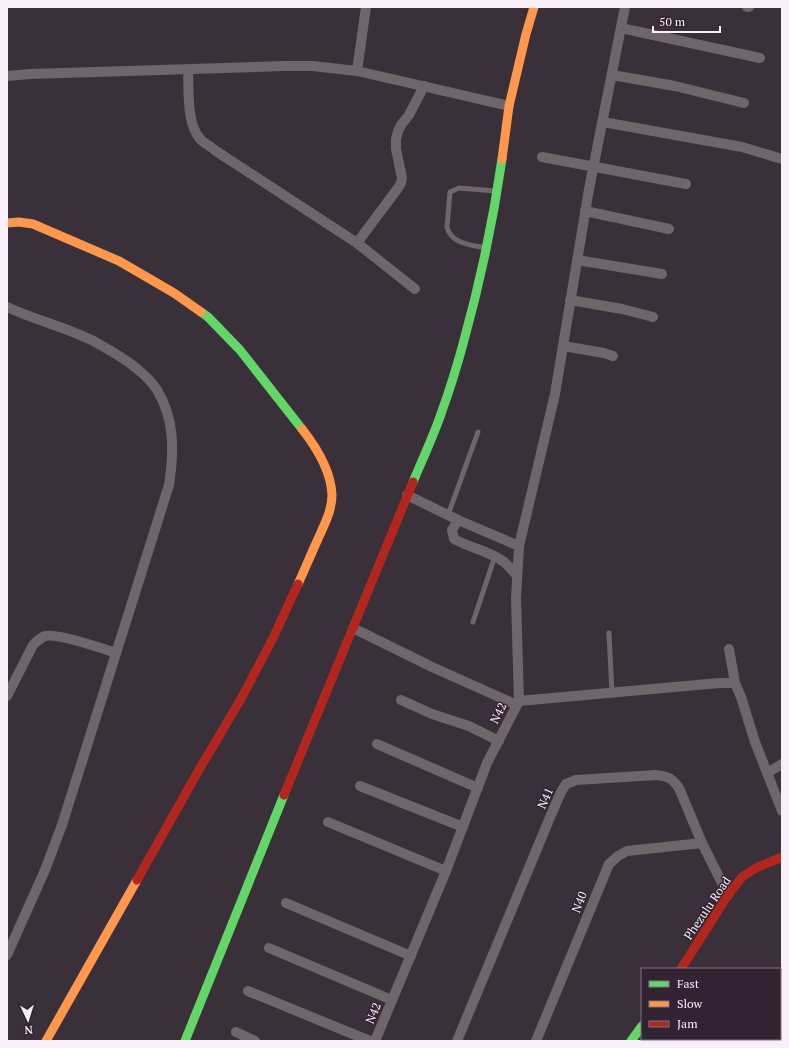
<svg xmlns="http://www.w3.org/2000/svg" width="789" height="1048" font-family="'PT Serif',serif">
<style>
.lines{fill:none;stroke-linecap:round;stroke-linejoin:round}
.lane{stroke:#6d676b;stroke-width:5}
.street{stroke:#6d676b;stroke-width:10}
.fast{stroke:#63d668;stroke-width:9}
.slow{stroke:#ff974d;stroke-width:9}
.jam{stroke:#b3261e;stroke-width:9}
.labels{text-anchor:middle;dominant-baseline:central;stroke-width:3;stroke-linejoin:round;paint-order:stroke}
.street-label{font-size:12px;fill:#f9eff9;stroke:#322333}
</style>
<rect width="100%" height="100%" fill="#3a303a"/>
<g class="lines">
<g class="lane">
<path d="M486 248C472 245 451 244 447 227L450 192 459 188 496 191"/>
<path d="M448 515 478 432"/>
<path d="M473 622 495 556"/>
<path d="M609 633 612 693"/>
<path d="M730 1039 733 1041"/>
<path d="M672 1041 674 1039"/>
</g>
<g class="street">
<path d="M747 7H749"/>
<path d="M621 28 760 58"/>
<path d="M188 70C189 90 186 124 201 140 205 144 212 147 216 151L357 243 415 289"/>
<path d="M357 71 366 7"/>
<path d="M612 75 675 86 744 103"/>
<path d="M7 76 30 74 284 66H313L357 71 509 106"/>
<path d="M603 122 742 147 782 159"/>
<path d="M542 157 686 184"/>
<path d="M585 211 669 229"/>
<path d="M357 243 398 188 401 183 402 178 396 149V139L398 131 401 125 409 115 424 86"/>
<path d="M577 260 662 274"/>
<path d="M570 300 622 309 653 317"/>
<path d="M7 307C33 319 61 326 87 338 95 341 103 347 111 351 128 361 146 373 157 390 175 419 174 453 169 485L62 825 45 870 7 955"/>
<path d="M563 346 604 353 613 356"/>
<path d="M407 495 458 520 519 546"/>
<path d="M458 520 452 530 454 539C470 548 490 551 504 562 509 566 513 571 517 576"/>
<path d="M353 628 432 667 517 705"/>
<path d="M729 649 735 683"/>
<path d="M7 696 33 645C37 641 40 638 45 636 58 633 101 648 116 653"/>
<path d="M401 700 432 714 469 726 499 741"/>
<path d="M519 701 516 598 519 546 555 394 589 189 625 7"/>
<path d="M377 744 478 788"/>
<path d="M767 773 782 764"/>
<path d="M360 786 463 827"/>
<path d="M328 822 446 871"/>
<path d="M286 903 411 956"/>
<path d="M269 948 392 1000"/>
<path d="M780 987 782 984"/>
<path d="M248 991 370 1041"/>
<path d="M236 1032 255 1041"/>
<path d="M375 1041 446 871 487 763 519 701 719 683H735L741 697 755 742 782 811"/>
<path d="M457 1041 551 815 561 792 566 784 576 780 656 775C669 777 671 777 679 788L702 843 728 895"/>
<path d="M536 1041 609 864 618 856 627 851 702 843"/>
<path d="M744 1041 745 1039"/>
</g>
<g class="fast">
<path d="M201 312 208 317 240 350 302 429"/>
<path d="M413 482C423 458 434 435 442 411 450 389 457 366 463 344 480 283 493 222 502 159"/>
<path d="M185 1041 284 795"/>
<path d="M631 1041 642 1026"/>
</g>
<g class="slow">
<path d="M502 159 509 106 526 34 534 7"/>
<path d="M7 223 19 222 33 224 119 261 174 293 201 312"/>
<path d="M298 584C305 569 311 554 318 539 324 525 332 511 332 495 331 471 317 448 302 429"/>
<path d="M46 1041 137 880"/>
</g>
<g class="jam">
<path d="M284 795 413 482"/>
<path d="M137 880 196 775 242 697 273 638 298 584"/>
<path d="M681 969 728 895 742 877 756 868 782 857"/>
</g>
</g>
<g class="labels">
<g class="street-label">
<text transform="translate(498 713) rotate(-63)">N42</text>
<text transform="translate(545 798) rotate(-66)">N41</text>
<text transform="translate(579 902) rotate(-68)">N40</text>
<text transform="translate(707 908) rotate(-56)">Phezulu Road</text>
<text transform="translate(373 1013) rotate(-67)">N42</text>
</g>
</g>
<rect width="789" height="1048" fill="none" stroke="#f9eff9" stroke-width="16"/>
<rect x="641" y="968" width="140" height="72" fill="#322333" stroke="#827582"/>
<rect x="649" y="981" width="20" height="6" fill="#63d668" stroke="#827582"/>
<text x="677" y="988" font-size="12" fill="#f9eff9">Fast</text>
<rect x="649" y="1001" width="20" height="6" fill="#ff974d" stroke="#827582"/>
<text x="677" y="1008" font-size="12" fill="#f9eff9">Slow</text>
<rect x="649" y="1021" width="20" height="6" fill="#b3261e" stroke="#827582"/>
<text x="677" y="1028" font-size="12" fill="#f9eff9">Jam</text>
<g transform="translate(28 1020) rotate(176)" stroke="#322333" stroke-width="3" paint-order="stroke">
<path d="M0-3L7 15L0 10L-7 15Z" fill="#f9eff9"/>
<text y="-6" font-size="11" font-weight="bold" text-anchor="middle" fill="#f9eff9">N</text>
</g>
<path d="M653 26v6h67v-6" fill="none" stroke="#f9eff9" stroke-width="2"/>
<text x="659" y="26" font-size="12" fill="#f9eff9" stroke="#322333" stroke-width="3" paint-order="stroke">50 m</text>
</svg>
